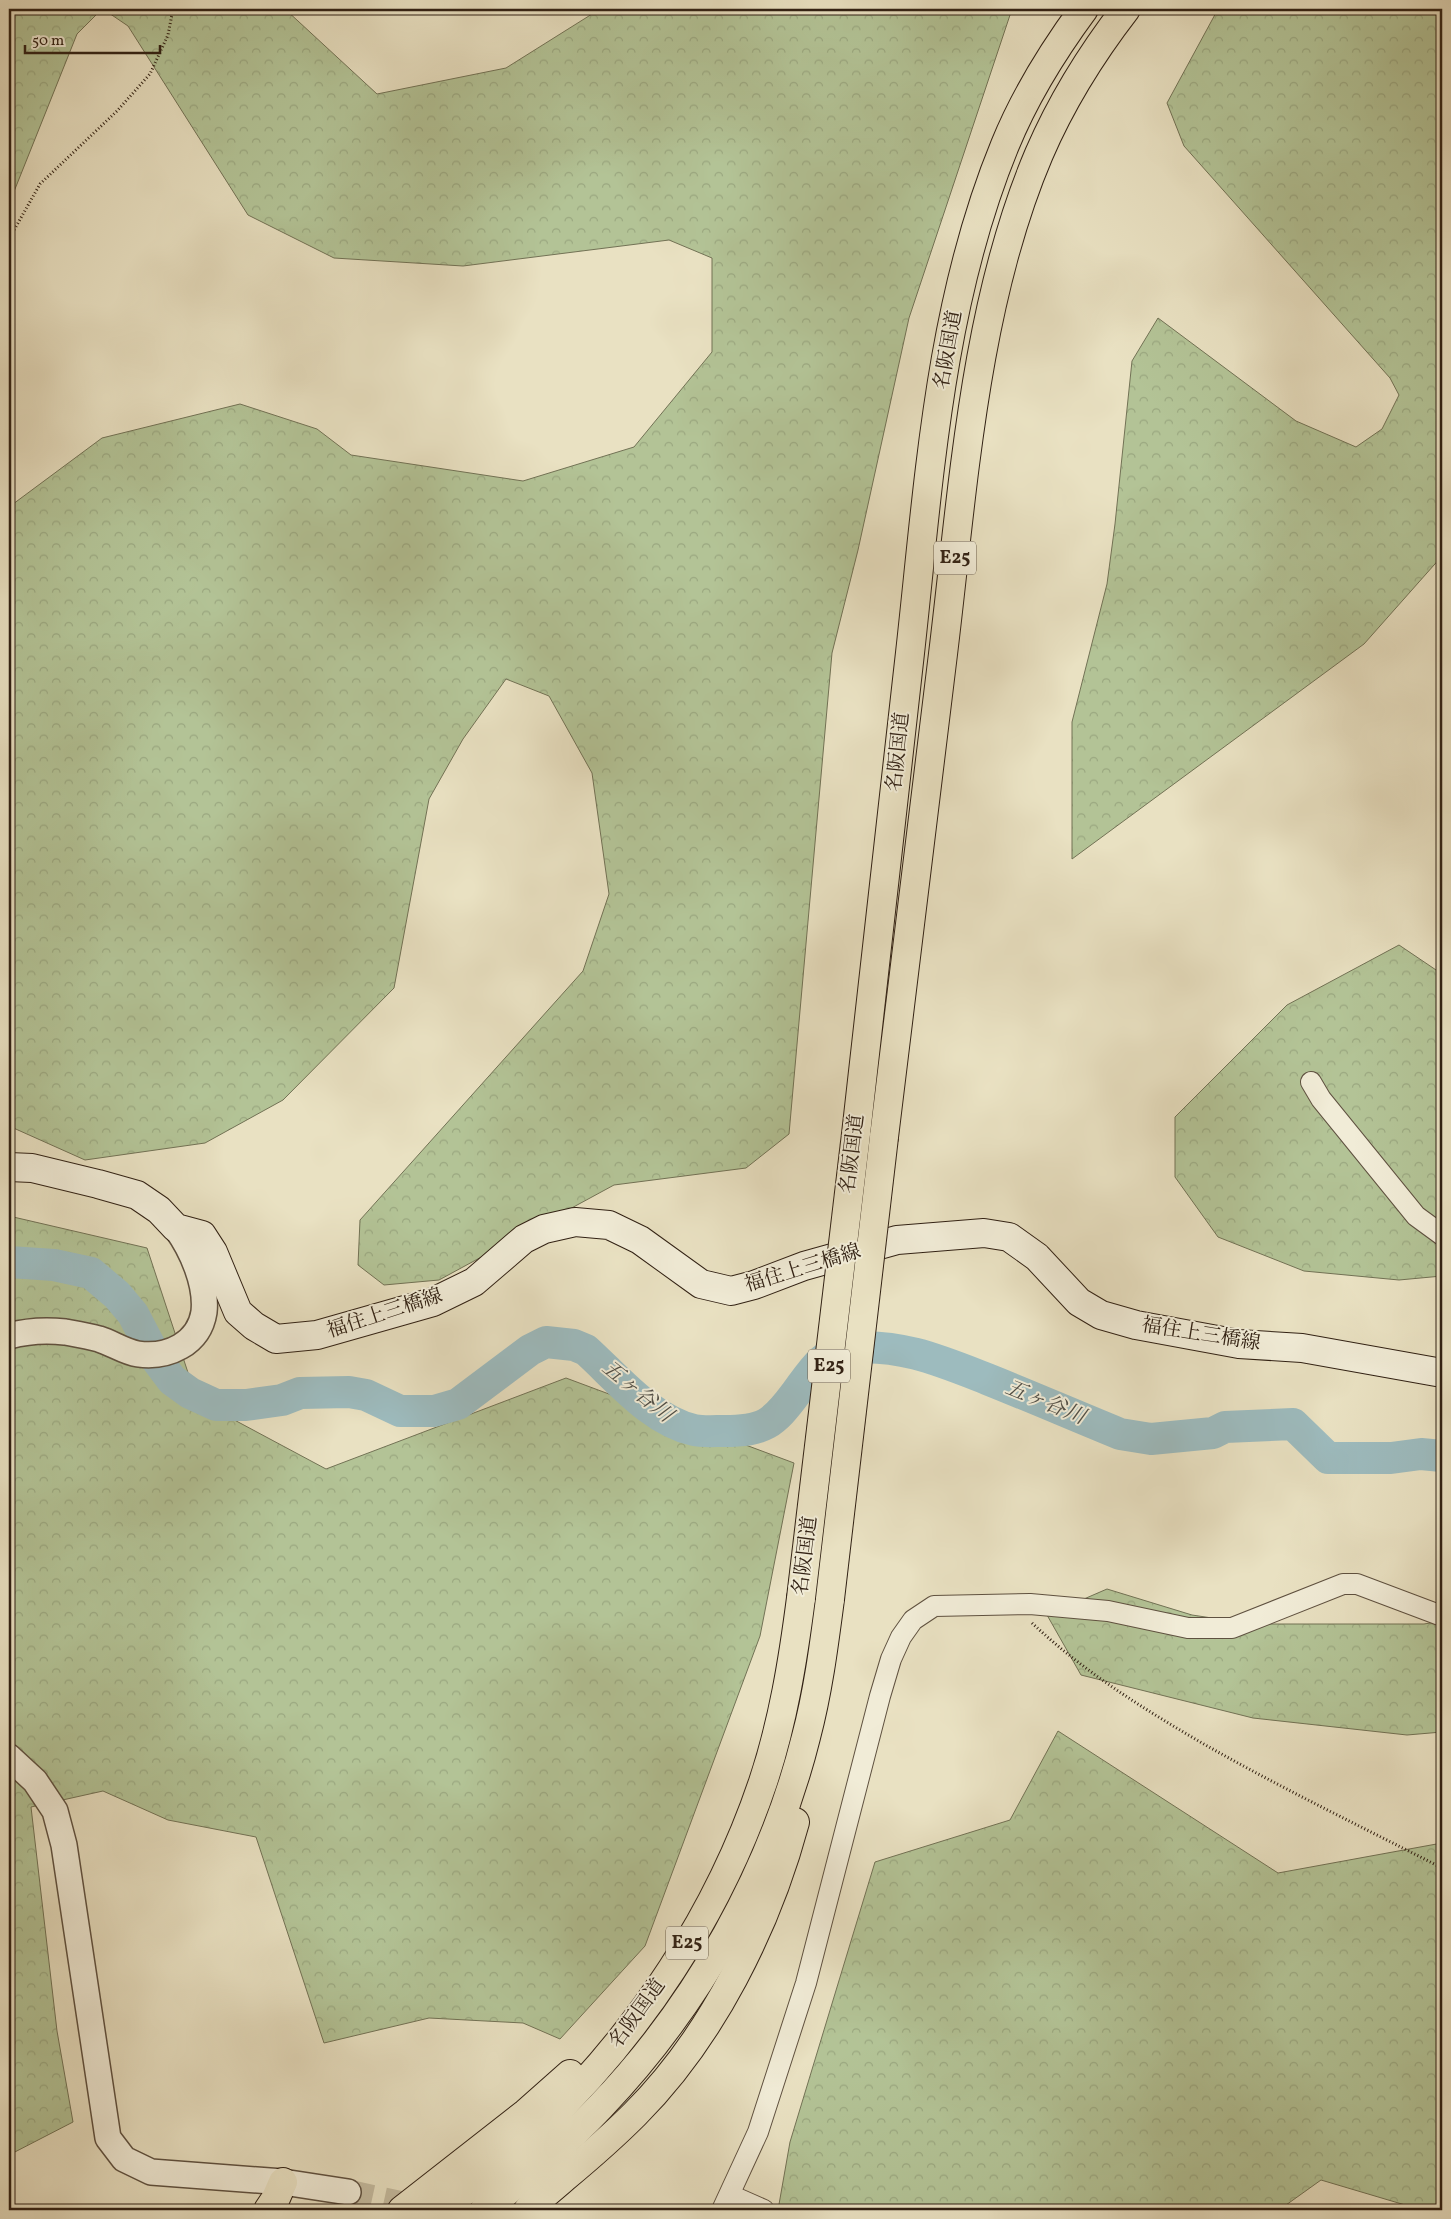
<svg xmlns="http://www.w3.org/2000/svg" width="1451" height="2219" font-family="Vollkorn,'Noto Serif JP',serif">
<style>
.forest{fill:url(#forest-crowns);stroke:#727255}
.lines{fill:none;stroke-linecap:round;stroke-linejoin:round}
.river{stroke:#9dbbbe;stroke-width:32}
.tertiary-tunnel{stroke:#c4bb9f;stroke-width:25;stroke-dasharray:25 12;stroke-linecap:butt}
.minor-casing{stroke:#5f5140;stroke-width:22}
.tertiary-casing{stroke:#5f5140;stroke-width:28}
.secondary-casing{stroke:#312114;stroke-width:30}
.motorway-casing{stroke:#312114;stroke-width:30}
.path{stroke:#312114;stroke-width:3;stroke-dasharray:1 2.5;stroke-linecap:butt}
.minor{stroke:#f1ecd7;stroke-width:20}
.tertiary{stroke:#f1ecd7;stroke-width:25}
.secondary{stroke:#f1ecd7;stroke-width:28}
.motorway{stroke:#e9e1c2;stroke-width:28}
.motorway-bridge-casing{stroke:#312114;stroke-width:30;stroke-linecap:butt}
.motorway-bridge{stroke:#e9e1c2;stroke-width:28}
.labels{text-anchor:middle;dominant-baseline:central;stroke-width:4;stroke-linejoin:round;paint-order:stroke}
.shield{fill:#f1ecd7;stroke:#6b5e4e;stroke-width:1}
.shield-label{font-size:19px;font-weight:bold;fill:#312114}
.street-label{font-size:20px;fill:#312114;stroke:#f1ecd7}
.water-label{font-size:21px;font-style:italic;fill:#514f47;stroke:#f1ecd7}
</style>
<defs>
<pattern id="forest-crowns" width="20" height="18" patternUnits="userSpaceOnUse" patternTransform="scale(1.25)"><rect width="20" height="18" fill="#b3c396"/><path d="M2 6a3 3 0 1 1 6 0M12 15a3 3 0 1 1 6 0" fill="none" stroke="#9aa780"/></pattern>
</defs>
<rect width="100%" height="100%" fill="#e9e1c2"/>
<filter id="stains"><feTurbulence type="fractalNoise" baseFrequency=".004" numOctaves="4"/><feColorMatrix values="0 0 0 0 .2 0 0 0 0 .09 0 0 0 0 .02 0 0 0 .5 -.17"/></filter>
<radialGradient id="worn" r=".72"><stop offset=".6" stop-color="#630" stop-opacity="0"/><stop offset="1" stop-color="#630" stop-opacity=".3"/></radialGradient>
<g class="forest">
<path d="M9 9H102L77 34 9 204Z"/>
<path d="M103 9H285L377 94 506 68 600 9H1012L909 318 858 550 832 653 789 1134 746 1168 614 1185 439 1280 384 1285 358 1265 360 1220 583 971 609 894 592 773 549 696 506 679 463 739 429 799 394 988 283 1100 205 1143 85 1160 9 1126V507L102 438 240 404 317 429 351 455 523 481 634 447 712 352V258L669 240 463 266 334 258 248 215 128 26Z"/>
<path d="M1218 9H1442V556L1364 644 1072 859V722L1107 584 1115 524 1132 361 1158 318 1296 421 1356 447 1382 429 1399 395 1390 378 1184 146 1167 103Z"/>
<path d="M1399 945 1442 974V1276L1399 1280 1304 1271 1218 1237 1175 1177V1117L1287 1005Z"/>
<path d="M9 1216 147 1248 197 1400 326 1469 566 1378 794 1463 760 1636 645 1946 560 2039 523 2023 429 2018 324 2043 256 1837 168 1820 103 1791 31 1807 57 2031 73 2122 9 2155Z"/>
<path d="M1107 1589 1192 1615 1252 1624H1424L1442 1621V1732L1407 1735 1253 1718 1081 1675 1047 1615Z"/>
<path d="M1058 1731 1278 1873 1442 1843V2210H1422L1321 2180 1279 2210H778L790 2142 875 1862 1010 1820Z"/>
</g>
<g class="lines">
<path class="river" d="M9 1262 54 1265 91 1273 117 1295 133 1314 157 1360 172 1380 190 1393 216 1405H246L282 1400 300 1393 349 1392 366 1395 400 1411H434L458 1404 530 1350 546 1342 574 1345 586 1350C618 1379 651 1420 694 1430 703 1432 715 1431 724 1431 764 1431 773 1424 796 1393 811 1373 823 1351 849 1348 899 1343 941 1361 987 1379 1032 1397 1076 1416 1120 1434L1151 1439 1213 1433 1225 1427 1293 1424 1328 1458H1391L1421 1454 1442 1456"/>
<path class="tertiary-tunnel" d="M348 2192 430 2210"/>
<g class="minor-casing">
<g id="minor">
<path d="M1311 1082 1321 1099 1416 1216 1442 1235"/>
<path d="M730 2195 764 2210"/>
<path d="M722 2210 758 2132 806 1983 880 1696 891 1659 901 1637 913 1620 934 1606 1030 1604 1108 1611 1188 1628H1232L1343 1584H1357L1442 1616"/>
</g>
</g>
<g class="tertiary-casing">
<g id="tertiary">
<path d="M9 1336C27 1331 47 1330 65 1332 76 1334 88 1336 99 1339 112 1343 125 1352 138 1354 168 1358 199 1344 204 1312 207 1284 192 1250 176 1228"/>
<path d="M9 1757 35 1781 55 1811 64 1845 108 2138 124 2159 151 2172 283 2182 348 2192"/>
</g>
</g>
<g class="secondary-casing">
<path id="secondary" d="M9 1167 32 1168 98 1184 137 1195 159 1210 176 1228 202 1235 213 1252 238 1312 254 1326 276 1339 317 1335 433 1302 474 1282 524 1239 544 1229 575 1222 609 1225 640 1240 701 1284 731 1291 754 1285 804 1266 897 1240 984 1233 1009 1237 1037 1257 1079 1302 1101 1315 1136 1325 1239 1344 1302 1348 1442 1373"/>
</g>
<g class="motorway-casing">
<g id="motorway">
<path d="M856 1134C874 974 892 813 910 653 929 482 939 305 1005 145 1025 96 1053 51 1084 9"/>
<path d="M884 1137C903 976 923 815 943 654 963 491 974 306 1039 154 1061 103 1092 53 1126 9"/>
<path d="M268 2210 276 2198 283 2182"/>
<path d="M402 2210 526 2113 570 2074"/>
<path d="M440 2210C473 2184 509 2159 539 2129 639 2034 719 1913 763 1782 783 1722 793 1660 801 1598"/>
<path d="M484 2210C524 2178 564 2145 600 2107 697 2006 772 1873 806 1737 818 1692 824 1645 830 1599"/>
<path d="M528 2210C539 2198 553 2188 565 2177 589 2157 613 2136 635 2114 712 2037 767 1926 795 1822"/>
</g>
</g>
<g class="path">
<path d="M9 239 40 184 117 111 150 74 168 35 173 9"/>
<path d="M1032 1623C1083 1671 1142 1708 1202 1743 1281 1788 1362 1827 1442 1868"/>
</g>
<use href="#minor" class="minor"/>
<use href="#tertiary" class="tertiary"/>
<use href="#secondary" class="secondary"/>
<use href="#motorway" class="motorway"/>
<g class="motorway-bridge-casing">
<g id="motorway-bridge">
<path d="M801 1598 856 1134"/>
<path d="M830 1599 884 1137"/>
</g>
</g>
<use href="#motorway-bridge" class="motorway-bridge"/>
</g>
<g class="labels">
<g class="shield">
<rect x="934" y="541.5" width="42" height="33" rx="4"/>
<rect x="808" y="1349.5" width="42" height="33" rx="4"/>
<rect x="666" y="1926.5" width="42" height="33" rx="4"/>
</g>
<g class="shield-label">
<text x="955" y="558">E25</text>
<text x="829" y="1366">E25</text>
<text x="687" y="1943">E25</text>
</g>
<g class="street-label">
<text transform="translate(949 350) rotate(-80)">名阪国道</text>
<text transform="translate(899 752) rotate(-84)">名阪国道</text>
<text transform="translate(853 1154) rotate(-83)">名阪国道</text>
<text transform="translate(803 1269) rotate(-17)">福住上三橋線</text>
<text transform="translate(385 1314) rotate(-18)">福住上三橋線</text>
<text transform="translate(1201 1335) rotate(9)">福住上三橋線</text>
<text transform="translate(806 1556) rotate(-83)">名阪国道</text>
<text transform="translate(638 2014) rotate(-54)">名阪国道</text>
</g>
<g class="water-label">
<text transform="translate(637 1392) rotate(39)">五ヶ谷川</text>
<text transform="translate(1045 1403) rotate(22)">五ヶ谷川</text>
</g>
</g>
<rect width="1451" height="2219" fill="none" stroke="#e9e1c2" stroke-width="30"/>
<rect x="10" y="10" width="1431" height="2199" fill="none" stroke="#312114" stroke-width="2.5"/>
<rect x="15" y="15" width="1421" height="2189" fill="none" stroke="#312114"/>
<path d="M25 45v8h135v-8" fill="none" stroke="#312114" stroke-width="2.5"/>
<text x="32" y="45" font-size="15" fill="#312114" stroke="#f1ecd7" stroke-width="4" paint-order="stroke">50 m</text>
<rect width="100%" height="100%" filter="url(#stains)"/>
<rect width="100%" height="100%" fill="url(#worn)"/>
</svg>
